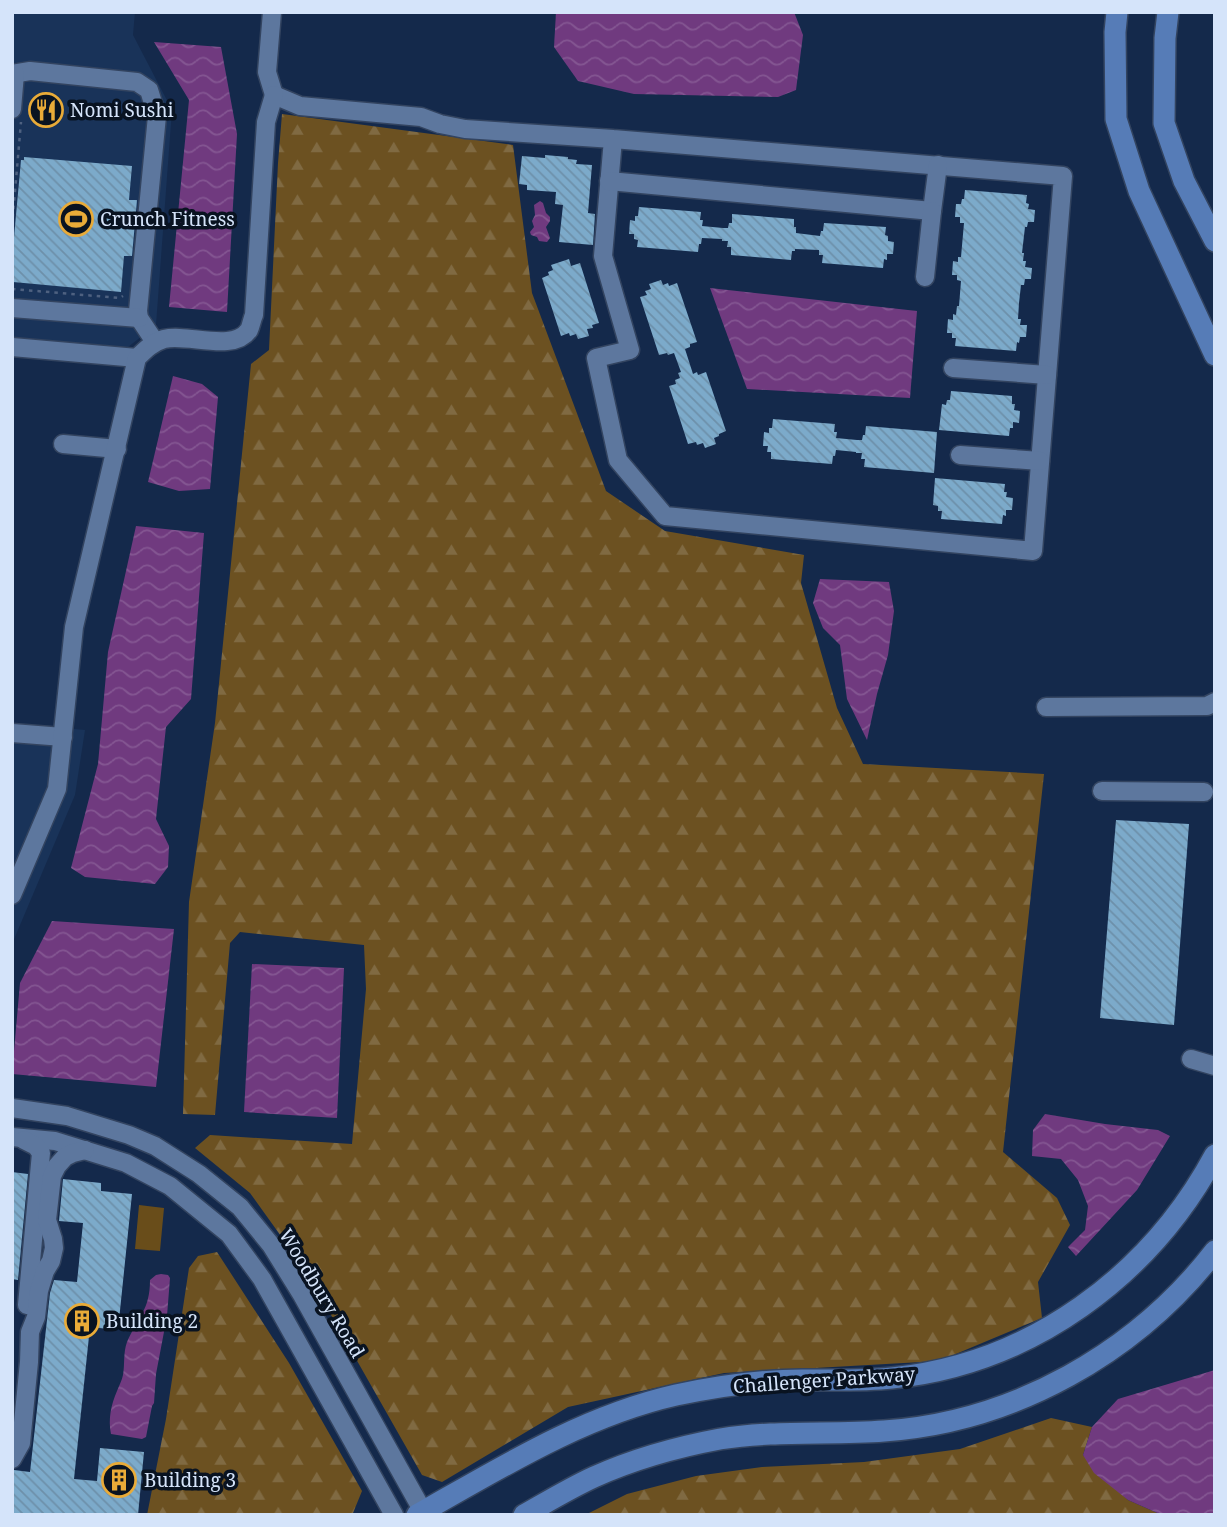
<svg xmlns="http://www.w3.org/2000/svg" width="1227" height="1527" font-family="'Noto Serif',serif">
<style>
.built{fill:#193359}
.forest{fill:url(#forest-firs)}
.pitch{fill:#694d1a}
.water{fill:url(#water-waves)}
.building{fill:url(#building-back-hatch)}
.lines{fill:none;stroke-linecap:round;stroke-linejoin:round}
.minor-casing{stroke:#334460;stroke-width:21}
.major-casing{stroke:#334460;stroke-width:24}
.path{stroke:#4e6180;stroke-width:2.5;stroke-dasharray:3.5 5;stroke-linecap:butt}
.minor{stroke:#5d779e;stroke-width:18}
.major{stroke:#567cb7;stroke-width:21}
.labels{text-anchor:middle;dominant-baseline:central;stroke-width:7;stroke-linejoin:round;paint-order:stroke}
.poi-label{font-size:19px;fill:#d5e4fa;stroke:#091321;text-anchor:start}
.street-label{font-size:19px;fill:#d5e4fa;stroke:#091321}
</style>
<defs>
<pattern id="forest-firs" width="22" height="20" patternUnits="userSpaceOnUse" patternTransform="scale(1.75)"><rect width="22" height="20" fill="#6c5121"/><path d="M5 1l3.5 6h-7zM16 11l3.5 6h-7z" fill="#806a42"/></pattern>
<pattern id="water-waves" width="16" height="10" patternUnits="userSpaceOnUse" patternTransform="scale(1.75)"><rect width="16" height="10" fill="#703a7f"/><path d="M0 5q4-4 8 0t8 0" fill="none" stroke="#845692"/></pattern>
<pattern id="building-back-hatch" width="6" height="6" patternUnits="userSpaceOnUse" patternTransform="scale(1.75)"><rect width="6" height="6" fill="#7caaca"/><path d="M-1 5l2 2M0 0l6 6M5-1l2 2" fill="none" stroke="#6d90aa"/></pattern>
</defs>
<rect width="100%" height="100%" fill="#14294b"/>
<g class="built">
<path d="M12 12H135L133 35 172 110 156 325 128 347 12 337Z"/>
<path d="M12 723 85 730 75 795 12 944Z"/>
</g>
<g class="forest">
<path d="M282 114 513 145 532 293 606 491 665 531 804 555 801 583 837 708 863 764 1044 774 1003 1152 1057 1198 1070 1225 1038 1282 1042 1318 939 1361 724 1373 568 1407 442 1482 422 1475 306 1271 250 1193 195 1148 210 1135 352 1144 366 989 364 945 240 932 230 943 215 1115 183 1114 189 902 215 723 251 364 269 350 278 163Z"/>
<path d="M217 1252 289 1363 362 1491 353 1513 350 1515H147L166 1419 189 1268 198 1256Z"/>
<path d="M1051 1418 1092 1427 1083 1455 1128 1500 1162 1515H585L627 1494 696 1476 762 1467 864 1462 960 1449Z"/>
</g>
<path class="pitch" d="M139 1205 164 1208 160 1251 135 1249Z"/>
<g class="water">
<path d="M556 12H794L803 35 796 90 778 97 634 94 578 81 554 47Z"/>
<path d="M154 42 221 47 237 134 227 312 169 307 189 100Z"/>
<path d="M540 201 543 203 546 213 550 217V221L546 227 550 238 547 242 539 241 537 237 531 235 530 232 534 227 532 221 535 215 534 205Z"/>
<path d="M710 288 917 311 910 398 747 389Z"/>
<path d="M173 376 202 384 218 397 210 489 179 491 148 482Z"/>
<path d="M136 526 204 533 191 699 166 727 156 819 169 846 168 867 155 884 85 877 71 868 98 764 108 652Z"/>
<path d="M820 579 889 582 894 611 888 655 877 694 867 740 847 699 840 645 823 628 813 603Z"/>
<path d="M52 921 174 929 156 1087 12 1074 20 983Z"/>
<path d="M252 964 344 968 337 1118 244 1112Z"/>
<path d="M1045 1114 1105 1124 1158 1130 1170 1136 1137 1190 1076 1256 1068 1247 1085 1230 1088 1206 1078 1180 1061 1159 1032 1156 1033 1130Z"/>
<path d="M161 1274 168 1275 170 1278 167 1316 156 1374 154 1403 152 1406 146 1437 142 1439 111 1434C108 1419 111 1405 117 1391 119 1386 122 1380 123 1375 125 1364 123 1353 127 1342 138 1317 150 1310 150 1280L156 1275Z"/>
<path d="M1215 1370V1515H1162L1128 1500 1094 1473 1083 1455 1092 1427 1118 1399Z"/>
</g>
<g class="building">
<path d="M545 155 568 157V159L577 160 576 164 592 165 588 213 595 214 593 245 559 242 563 205 555 204 556 192 527 190V185L519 184 522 156 545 158Z"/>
<path d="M24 157 132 166 129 200H137L132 256H124L121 292 13 282 12 272 14 237 21 160H24Z"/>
<path d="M965 190 1027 195 1026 203 1029 204 1028 209 1035 210 1034 222H1028L1027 227H1025L1022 253H1024L1023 261H1026L1025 267 1032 268 1031 279H1025L1024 285H1021L1019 303 1018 319H1021L1020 325H1027L1026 337H1020L1019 343 1017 342 1016 351 955 346 956 338H952V333H947L948 319 953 320V314L956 315 957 306H959L961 281 957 280V275H952L953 261 958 262V257H961L964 223H960V217H955L956 204H961L962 199H964Z"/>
<path d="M639 207 701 212 700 220H703L702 226 723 228H728L729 223H732V214L794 219V227H796V233L820 236 821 231H823L824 223 886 227 885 235 888 236V241L894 242 893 254H887V260L884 259 883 268 822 263 823 255H819V250L795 249V251H792L791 260 731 255V247H727L728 241H722V239L702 238 701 244H699L698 252 637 247 638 240 634 239V234H629L630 220 635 221V216H638Z"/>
<path d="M569 259 571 266 580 263 599 323 592 325 593 328 587 329 589 336 578 339 576 334 570 336 569 333 561 336 542 278 549 275 548 272 553 270 551 265Z"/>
<path d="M661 280 663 285 668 283 669 286 677 283 697 342 690 344V347L685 349 693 374 697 372 698 375 706 372 726 431 719 434V436L714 438 716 444 705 448 703 443 697 445 696 442 688 444 669 386 676 384 675 380 680 378 678 373 681 372 674 353 668 355 667 353 659 355 640 297 647 295 645 291 651 289 649 284Z"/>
<path d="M951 391 1012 396V404H1015L1014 410 1020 411 1019 423 1013 422V428H1010L1009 436 939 430 942 404 946 405 947 400H950Z"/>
<path d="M773 419 835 424 834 432H837L836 438 857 440H862L863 435H865L866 426 937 432 934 473 864 467 865 459H861L862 453H856V452L836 450 835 456H833L832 464 771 459V452H767L768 446H763L764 432 769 433V428H772Z"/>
<path d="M935 478 1005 484 1004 492H1007L1006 497 1013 498 1012 510H1006V516L1003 515 1002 524 941 519 942 511H938V506L933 505Z"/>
<path d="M1116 820 1189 824 1174 1025 1100 1018Z"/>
<path d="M12 1172 28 1174 18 1280 12 1279Z"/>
<path d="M63 1179 101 1183V1191L132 1194 118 1330 90 1327 74 1479 97 1481 100 1448 144 1452 138 1515H12L14 1470 30 1472 50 1293 54 1280 77 1282 83 1223 59 1221Z"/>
</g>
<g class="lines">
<g class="minor-casing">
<g id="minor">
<path d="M272 12 267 72 274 95"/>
<path d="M12 74 30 71 137 82 149 90 157 116 138 311 139 318 155 342"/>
<path d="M274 95 300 106 421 117 440 124 465 129 613 139 1063 176 1033 551 665 516 618 460 596 358 630 350 603 256 613 139"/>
<path d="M12 109 15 74"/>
<path d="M609 181 932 211 938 165"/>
<path d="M925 277 932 211"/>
<path d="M12 308 139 318"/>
<path d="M12 347 137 358"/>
<path d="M953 368 1047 375"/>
<path d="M63 444 117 449"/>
<path d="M960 455 1040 461"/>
<path d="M1046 707 1207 706 1215 702"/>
<path d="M12 733 63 737"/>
<path d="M1102 791 1204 792"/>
<path d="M12 895 57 789 74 627 137 358C145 350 153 342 164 339 188 333 233 353 249 330 251 326 252 319 254 315L266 122 274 95"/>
<path d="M1191 1059 1215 1066"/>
<path d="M12 1108 67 1116 129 1135 155 1146 199 1174 240 1207 271 1245 302 1295 425 1515"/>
<path d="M12 1137 55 1141 126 1163 170 1186 229 1234 262 1279 394 1515"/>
<path d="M24 1140 36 1146 41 1153 27 1305"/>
<path d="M12 1459 21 1443 29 1362 30 1332 36 1317 39 1291 45 1271 51 1261 54 1248 53 1239 47 1220 52 1176 57 1166 65 1157 73 1153 85 1150"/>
</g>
</g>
<g class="major-casing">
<g id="major">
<path d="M1117 12 1115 32 1116 119 1139 191 1215 355"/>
<path d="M1168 12 1165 38 1164 123 1184 181 1215 241"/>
<path d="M417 1515C500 1468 583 1416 676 1395 718 1386 760 1380 802 1380 833 1380 862 1381 892 1378 1031 1364 1150 1276 1215 1155"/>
<path d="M524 1515C547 1502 570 1488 594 1477 634 1459 677 1447 720 1439 776 1430 829 1435 884 1431 1014 1422 1136 1353 1215 1251"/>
</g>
</g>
<g class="path">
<path d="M12 226 21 122"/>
<path d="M12 289 120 298 123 296"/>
</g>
<use href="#minor" class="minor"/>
<use href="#major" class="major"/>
</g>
<defs>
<g id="restaurant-ring" transform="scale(1.75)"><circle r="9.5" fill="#091321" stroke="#e9ab38" stroke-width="1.5"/><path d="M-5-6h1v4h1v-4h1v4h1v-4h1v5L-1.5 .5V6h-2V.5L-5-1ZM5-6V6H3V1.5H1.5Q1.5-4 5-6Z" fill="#e9ab38"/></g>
<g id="stadium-ring" transform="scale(1.75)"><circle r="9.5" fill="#091321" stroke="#e9ab38" stroke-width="1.5"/><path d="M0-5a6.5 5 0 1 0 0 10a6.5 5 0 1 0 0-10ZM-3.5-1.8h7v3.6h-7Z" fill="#e9ab38"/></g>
<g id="building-ring" transform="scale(1.75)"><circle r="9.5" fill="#091321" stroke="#e9ab38" stroke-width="1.5"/><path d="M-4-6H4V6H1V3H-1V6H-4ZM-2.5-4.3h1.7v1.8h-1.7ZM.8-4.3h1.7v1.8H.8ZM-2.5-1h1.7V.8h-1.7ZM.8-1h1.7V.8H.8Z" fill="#e9ab38"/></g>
</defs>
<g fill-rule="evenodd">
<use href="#restaurant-ring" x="46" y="110"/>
<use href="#stadium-ring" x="76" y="219"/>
<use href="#building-ring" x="82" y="1321"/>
<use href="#building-ring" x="119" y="1480"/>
</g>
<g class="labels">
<g class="poi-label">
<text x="70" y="110">Nomi Sushi</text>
<text x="100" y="219">Crunch Fitness</text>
<text x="106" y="1321">Building 2</text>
<text x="144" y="1480">Building 3</text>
</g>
<g class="street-label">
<text transform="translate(322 1293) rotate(59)">Woodbury Road</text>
<text transform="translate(824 1380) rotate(-4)">Challenger Parkway</text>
</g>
</g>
<rect width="1227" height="1527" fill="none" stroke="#d5e4fa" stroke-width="28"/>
</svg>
